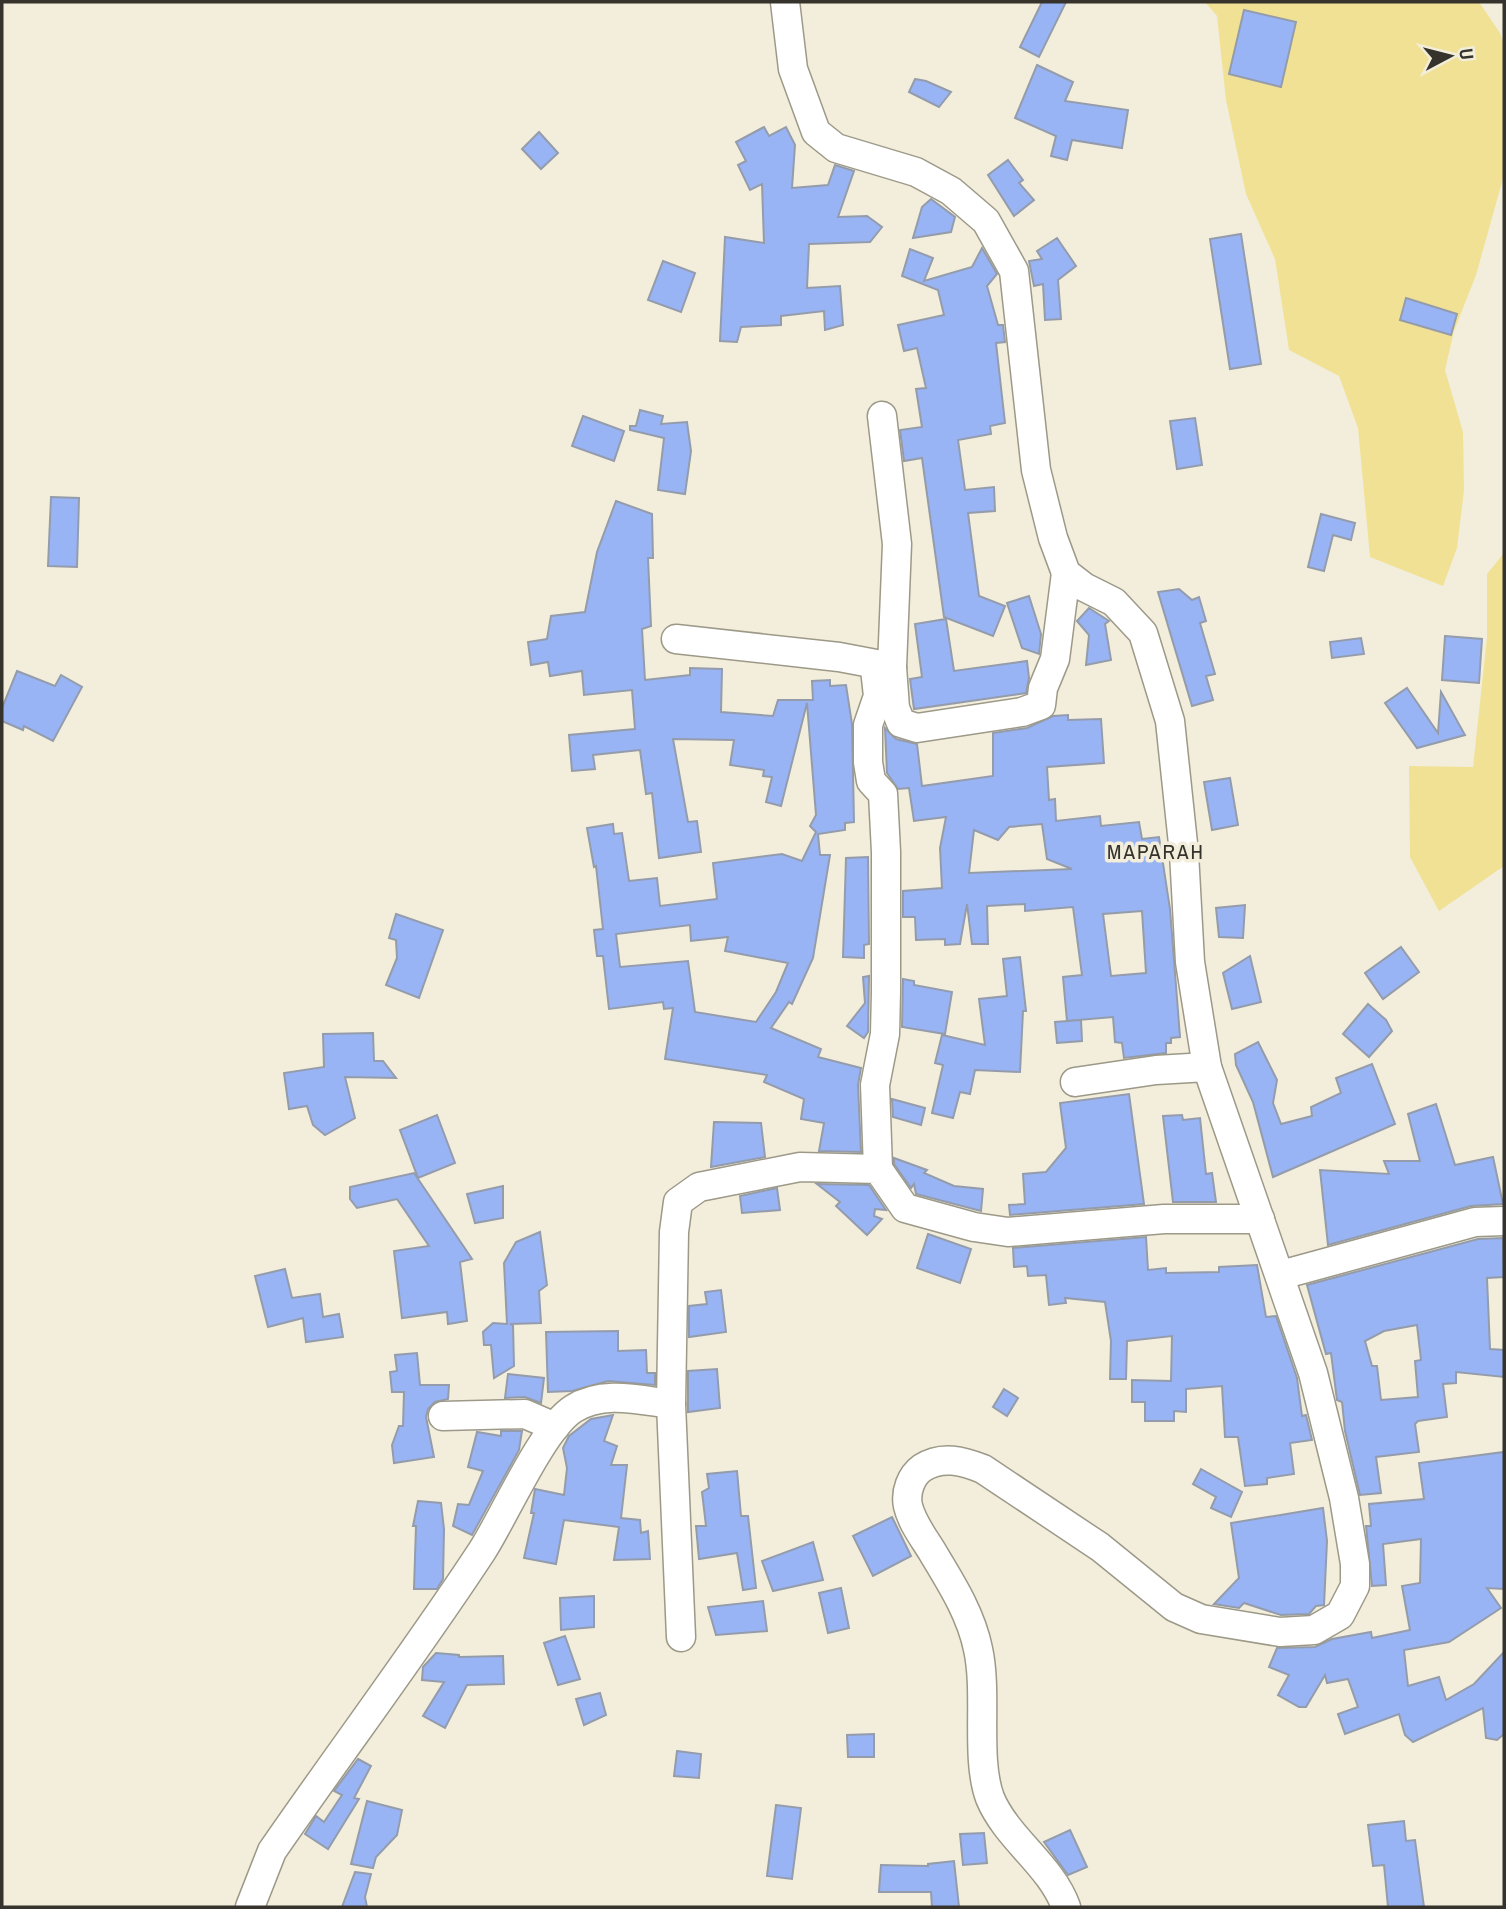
<svg xmlns="http://www.w3.org/2000/svg" width="1506" height="1909" font-family="'Archivo Narrow',sans-serif">
<style>
.green{fill:#f1e195}
.building{fill:#99b4f4;stroke:#949cac;stroke-width:2;fill-rule:evenodd}
.lines{fill:none;stroke-linecap:round;stroke-linejoin:round}
.minor-casing{stroke:#9d9988;stroke-width:31}
.minor{stroke:#fff;stroke-width:28}
.labels{text-anchor:middle;dominant-baseline:central;stroke-width:7;stroke-linejoin:round;paint-order:stroke}
.quarter-label{font-size:21px;letter-spacing:2px;fill:#35332c;stroke:#f2eedb}
</style>
<rect width="100%" height="100%" fill="#f2eedb"/>
<g class="green">
<path d="M1205 2H1479L1500 33 1504 45V175L1476 275 1454 331 1445 370 1463 432 1464 490 1457 548 1443 586 1370 557 1358 428 1339 376 1289 350 1275 259 1246 194 1226 100 1217 16Z"/>
<path d="M1504 553V866L1439 911 1410 857 1409 766 1473 767 1487 638V574Z"/>
</g>
<g class="building">
<path d="M1042 2H1066L1039 57 1020 47Z"/>
<path d="M1244 10 1296 22 1281 87 1229 74Z"/>
<path d="M1037 65 1073 82 1065 101 1128 110 1122 148 1072 140 1067 160 1051 156 1056 136 1015 118Z"/>
<path d="M915 79 926 81 951 92 939 107 909 92Z"/>
<path d="M764 127 769 136 786 127 795 145 792 188 828 185 835 165 854 171 838 217 867 216 882 227 870 242 809 244 807 288 840 286 843 325 825 330 824 311 781 316V325L741 327 737 342 720 341 725 237 764 243 762 184 750 190 738 165 746 161 736 142Z"/>
<path d="M539 132 558 153 541 169 522 149Z"/>
<path d="M1008 160 1023 180 1019 183 1034 200 1014 216 988 175Z"/>
<path d="M931 199 955 217 951 232 913 238 922 207Z"/>
<path d="M1241 234 1261 364 1230 369 1210 239Z"/>
<path d="M1057 238 1076 266 1058 280 1061 319 1045 320 1043 284 1034 286 1029 261 1042 259 1037 251Z"/>
<path d="M982 248 997 274 987 286 998 325H1003L1005 342 996 343 1005 423 990 426 991 434 958 440 965 490 994 487 995 511 968 513 979 596 1005 606 993 636 944 617 922 458 904 461 900 430 922 427 916 389 926 388 917 348 904 351 898 325 944 315 938 290 902 276 910 249 933 258 924 281 972 267Z"/>
<path d="M663 261 695 273 681 312 648 300Z"/>
<path d="M1406 298 1457 314 1451 335 1400 320Z"/>
<path d="M640 410 663 416 661 424 687 422 691 451 685 494 658 490 664 438 630 430V426H636Z"/>
<path d="M583 416 624 431 614 461 572 446Z"/>
<path d="M1195 418 1202 465 1177 469 1170 421Z"/>
<path d="M51 497 79 498 77 567 48 566Z"/>
<path d="M616 501 652 514 653 558H648L651 626 642 629 645 680 690 675V668L722 669 721 712 773 716 778 700H813L812 681 830 680V686L846 685 852 724 854 822 845 823V830L818 834 820 855H830L813 958 792 1004 789 1002 771 1028 821 1049 818 1057 861 1068 858 1085 861 1152 819 1151 824 1123 801 1119 804 1099 764 1082 767 1075 665 1059 673 1008 664 1009 663 1002 609 1009 603 956H597L594 930 603 929 596 866 594 867 587 828 613 824 614 834 622 833 629 881 657 878 660 906 717 899 713 863 782 854 802 861 816 832 810 826 816 815 807 703 781 806 766 802 772 777 763 776 764 770 730 765 734 740 673 739 688 822 697 821 701 852 659 858 652 793 646 794 640 750 593 755 595 769 572 771 569 735 635 729 632 690 584 695 582 671 550 676 548 662 531 665 528 642 547 639 551 616 585 612 597 552ZM690 925 691 941 728 937 725 951 788 963 776 992 756 1022 695 1012 688 961 620 967 616 934Z"/>
<path d="M1321 514 1355 523 1351 540 1333 535 1324 571 1308 567Z"/>
<path d="M1179 589 1192 600 1199 597 1206 621 1200 623 1215 674 1206 676 1213 700 1192 706 1158 592Z"/>
<path d="M1029 596 1041 634 1039 654 1022 648 1007 603Z"/>
<path d="M1089 608 1109 621 1105 624 1111 660 1086 665 1089 635 1077 621Z"/>
<path d="M946 619 954 671 1027 661 1029 678 1026 693 914 709 910 679 922 677 915 624Z"/>
<path d="M1445 636 1482 639 1479 683 1442 680Z"/>
<path d="M1361 638 1364 654 1332 658 1330 642Z"/>
<path d="M17 671 55 686 61 675 82 687 53 741 24 726 23 730 2 721V708Z"/>
<path d="M1407 688 1438 733 1441 692 1465 735 1417 748 1385 703Z"/>
<path d="M1068 715V720L1101 719 1104 763 1047 767 1049 800 1055 799 1056 821 1100 816 1101 826 1139 822 1142 839 1159 837 1170 909 1180 1037 1171 1038V1043H1166V1053L1124 1058 1122 1043 1115 1042 1113 1017 1067 1021 1063 977 1082 975 1073 907 1025 911V904L987 906 988 944H972L967 904 960 944 945 945V939L916 940 915 917H903V891L942 888 940 848 946 817 914 821 909 788 898 789 887 773 885 728 896 739 917 744 922 786 993 776V733L1027 728 1053 716ZM1042 824 1047 859 1072 869 969 873 974 830 998 840 1009 827ZM1142 911 1146 973 1111 976 1103 914Z"/>
<path d="M1230 778 1238 825 1212 830 1204 782Z"/>
<path d="M868 857 869 944 864 945V958L843 957 846 858Z"/>
<path d="M1245 905 1243 938 1219 937 1216 908Z"/>
<path d="M396 914 443 930 419 998 386 985 397 958 396 940 389 938Z"/>
<path d="M1401 947 1419 972 1383 999 1365 973Z"/>
<path d="M1250 956 1261 1002 1232 1009 1223 973Z"/>
<path d="M1020 957 1026 1011H1023L1020 1072 975 1070 970 1094 960 1092 953 1118 932 1113 943 1065 935 1063 942 1035 985 1045 979 999 1007 996 1003 959Z"/>
<path d="M869 976 868 1032 864 1038 847 1026 865 1003 863 977Z"/>
<path d="M903 979 914 981V985L952 992 945 1034 902 1027Z"/>
<path d="M1368 1004 1386 1020 1392 1031 1369 1057 1343 1034Z"/>
<path d="M1081 1020 1082 1041 1057 1043 1055 1022Z"/>
<path d="M373 1033 374 1061H383L396 1078 345 1077 355 1118 325 1135 313 1125 307 1106 289 1109 284 1073 324 1067 323 1034Z"/>
<path d="M1258 1042 1277 1080 1273 1103 1281 1124 1312 1116 1311 1107 1341 1093 1336 1078 1372 1064 1395 1124 1273 1177 1253 1102 1236 1065 1235 1054Z"/>
<path d="M1129 1094 1144 1204 1010 1215 1009 1205 1025 1204 1023 1174 1046 1172 1066 1148 1060 1103Z"/>
<path d="M892 1099 925 1108 921 1125 893 1117Z"/>
<path d="M1436 1104 1455 1165 1493 1157 1503 1204 1471 1206 1328 1245 1320 1170 1389 1174 1384 1161H1420L1408 1114Z"/>
<path d="M437 1115 455 1163 418 1178 400 1130Z"/>
<path d="M1182 1115 1183 1120 1200 1118 1206 1174 1212 1173 1216 1202H1173L1163 1116Z"/>
<path d="M714 1122 761 1123 765 1157 711 1167Z"/>
<path d="M894 1158 927 1170 924 1173 954 1186 983 1189 981 1211 916 1194 914 1184 911 1188 894 1164Z"/>
<path d="M414 1173 472 1259 460 1262 467 1321 448 1324 447 1312 402 1318 394 1251 429 1246 397 1199 357 1208 350 1199V1187Z"/>
<path d="M817 1184 869 1185 886 1210 875 1209 874 1216 882 1219 867 1235 836 1206 840 1202Z"/>
<path d="M503 1186V1218L475 1223 467 1194Z"/>
<path d="M777 1188 780 1210 742 1213 740 1196Z"/>
<path d="M540 1232 547 1285 539 1291 541 1323 510 1324 513 1325 514 1366 494 1378 491 1345H484L483 1332 493 1323 507 1324 504 1263 516 1242Z"/>
<path d="M928 1234 971 1249 960 1283 917 1268Z"/>
<path d="M1146 1237 1148 1270 1166 1268V1273L1219 1272V1267L1257 1265 1266 1317 1276 1316 1297 1378 1302 1416 1306 1415 1312 1440 1290 1443 1294 1474 1267 1478V1484L1245 1486 1238 1437H1225L1222 1386 1186 1389V1412L1174 1411V1421H1145V1402H1132V1380L1171 1381 1172 1336 1127 1341 1126 1379H1110L1111 1341 1105 1302 1065 1298 1066 1303 1049 1305 1046 1275 1028 1276 1027 1266 1014 1267 1013 1248Z"/>
<path d="M1503 1238 1504 1277 1487 1278 1490 1349 1504 1350V1377L1456 1372V1383L1443 1384 1447 1417 1418 1421 1415 1424 1419 1452 1376 1457 1381 1493 1360 1495 1345 1431 1342 1402 1337 1400 1331 1353 1326 1354 1307 1285 1478 1239ZM1417 1325 1421 1360 1415 1361 1418 1397 1381 1400 1377 1366H1372L1365 1341 1384 1331Z"/>
<path d="M285 1269 292 1298 320 1294 323 1317 339 1314 343 1337 306 1342 303 1318 268 1327 255 1276Z"/>
<path d="M721 1290 726 1332 689 1337V1306L707 1304 705 1292Z"/>
<path d="M618 1331V1351L646 1350 647 1373H655V1385L608 1381 572 1391 548 1392 546 1332Z"/>
<path d="M417 1353 420 1385H449L448 1399 435 1402 428 1409 426 1417 434 1457 394 1463 392 1445 399 1426H403L404 1392H392L390 1372 397 1371 395 1355Z"/>
<path d="M717 1369 720 1408 688 1412V1371Z"/>
<path d="M508 1374 544 1378 541 1403 525 1397 505 1398Z"/>
<path d="M1004 1389 1018 1398 1007 1416 993 1407Z"/>
<path d="M613 1415 604 1441 617 1446 611 1465H627L621 1518 640 1520 641 1533 648 1531 650 1559 614 1560 619 1527 564 1520 556 1564 524 1558 534 1513H531L535 1489 564 1495 567 1468 563 1448 569 1436 591 1419Z"/>
<path d="M501 1431H522L519 1450 472 1535 453 1526 458 1504 469 1505 483 1471 468 1467 477 1432 501 1436Z"/>
<path d="M1504 1452V1589L1487 1588 1501 1608 1449 1642 1404 1650 1408 1686 1439 1677 1446 1700 1474 1684 1504 1652V1734L1497 1740 1486 1738 1483 1708 1413 1742 1405 1735 1399 1714 1345 1734 1338 1714 1358 1707 1348 1679 1327 1683 1325 1675 1306 1707H1299L1278 1695 1289 1675 1269 1667 1277 1648 1315 1647 1332 1639 1371 1632 1372 1638 1410 1630 1402 1586 1420 1583 1421 1539 1383 1544 1386 1585 1372 1586 1366 1526H1371L1369 1504 1424 1499 1419 1463Z"/>
<path d="M1201 1469 1242 1492 1231 1517 1211 1508 1216 1497 1193 1484Z"/>
<path d="M737 1471 741 1516H748L756 1588 743 1590 737 1553 699 1559 696 1526H706L702 1492 709 1488 707 1474Z"/>
<path d="M418 1501 441 1503 444 1529 443 1579 437 1589H414L416 1526H413Z"/>
<path d="M1323 1508 1327 1541 1324 1605 1316 1606 1309 1614 1281 1615 1244 1603 1239 1608 1214 1604 1239 1578 1231 1523Z"/>
<path d="M892 1517 911 1556 873 1576 853 1536Z"/>
<path d="M813 1542 823 1580 773 1591 762 1561Z"/>
<path d="M841 1588 849 1628 828 1633 819 1593Z"/>
<path d="M594 1596V1627L561 1630 560 1598Z"/>
<path d="M763 1601 767 1631 716 1635 708 1607Z"/>
<path d="M565 1636 580 1679 558 1685 544 1643Z"/>
<path d="M436 1653 459 1655V1657L503 1656 504 1684 467 1685 445 1728 423 1716 444 1682 422 1680 423 1667Z"/>
<path d="M600 1693 606 1715 584 1725 576 1699Z"/>
<path d="M874 1734V1757H848L847 1735Z"/>
<path d="M677 1751 701 1754 699 1778 674 1776Z"/>
<path d="M358 1759 371 1766 354 1798 359 1799 328 1849 305 1834 316 1816 324 1822 342 1795 334 1791Z"/>
<path d="M367 1801 402 1810 397 1835 376 1857 373 1868 351 1864Z"/>
<path d="M776 1805 801 1808 792 1879 767 1876Z"/>
<path d="M1404 1821 1406 1841 1415 1840 1424 1907H1388L1384 1865 1373 1866 1368 1825Z"/>
<path d="M1070 1830 1087 1867 1068 1875 1044 1842Z"/>
<path d="M984 1833 987 1863 963 1865 960 1834Z"/>
<path d="M954 1861 959 1907H932L931 1892H879L881 1865 928 1866V1864Z"/>
<path d="M355 1872 371 1874 365 1897 367 1907H342Z"/>
</g>
<g class="lines">
<g class="minor-casing">
<g id="minor">
<path d="M785 2 793 69 816 132 836 148 916 172 951 191 986 221 1014 271 1036 470 1053 538 1066 573 1084 587 1114 602 1143 633 1170 721 1184 853 1190 962 1207 1067 1313 1373 1344 1498 1355 1564V1586L1340 1615 1314 1630 1280 1632 1201 1619 1174 1607 1100 1547 983 1469C963 1461 942 1455 922 1468 911 1476 905 1492 908 1506 912 1523 924 1538 933 1553 951 1583 971 1614 978 1649 988 1694 975 1758 990 1798 1007 1839 1051 1865 1066 1907"/>
<path d="M882 416 897 544 892 667 895 708 901 723 917 728 1022 712 1041 705 1043 688 1055 659 1066 573"/>
<path d="M676 639 839 657 892 667"/>
<path d="M875 669 878 696 868 725V762L871 781 883 794 886 852V992L885 1034 875 1085 878 1169"/>
<path d="M1075 1082 1156 1070 1207 1067"/>
<path d="M1281 1275 1475 1222 1504 1221"/>
<path d="M671 1404 681 1637"/>
<path d="M443 1416 525 1414 555 1427"/>
<path d="M250 1907 272 1851C341 1751 415 1653 482 1551 504 1517 542 1429 573 1409 603 1390 639 1400 671 1404L674 1232 678 1202 699 1187 800 1167 878 1169 905 1208 974 1227 1008 1232 1164 1219H1260"/>
</g>
</g>
<use href="#minor" class="minor"/>
</g>
<g class="labels">
<g class="quarter-label">
<text x="1156" y="851">MAPARAH</text>
</g>
</g>
<rect width="1506" height="1909" fill="none" stroke="#35332c" stroke-width="7"/>
<g transform="translate(1450 56) rotate(83)" stroke="#f2eedb" stroke-width="5" paint-order="stroke">
<path d="M0-5L12 26L0 18L-12 26Z" fill="#35332c"/>
<text y="-10" font-size="19" font-weight="bold" text-anchor="middle" fill="#35332c">U</text>
</g>
</svg>
